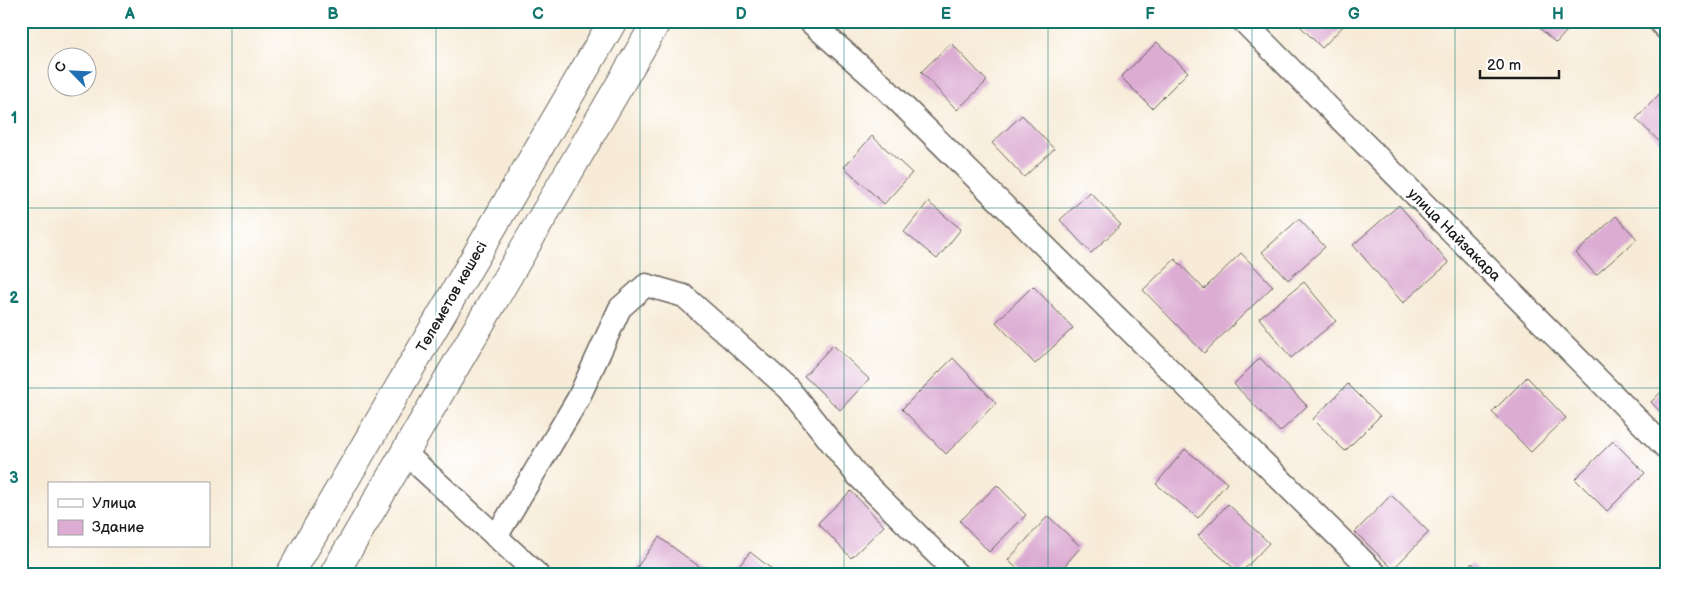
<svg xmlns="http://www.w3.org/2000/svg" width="1687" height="595" font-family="'Balsamiq Sans',sans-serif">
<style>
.building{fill:#dcacd3}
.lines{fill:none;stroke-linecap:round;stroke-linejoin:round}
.street-casing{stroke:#69645d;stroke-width:25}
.primary-casing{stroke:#69645d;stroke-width:30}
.street{stroke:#fff;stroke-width:22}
.primary{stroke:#fff;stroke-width:28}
.grid{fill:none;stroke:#0f766e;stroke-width:1;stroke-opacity:0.55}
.labels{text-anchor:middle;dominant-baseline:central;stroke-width:5;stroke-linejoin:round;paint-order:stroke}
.street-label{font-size:15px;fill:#1c1c1c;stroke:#fff}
.neatline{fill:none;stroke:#0f766e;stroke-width:2}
.grid-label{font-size:16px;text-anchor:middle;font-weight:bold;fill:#0f766e}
</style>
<rect width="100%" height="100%" fill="#fff"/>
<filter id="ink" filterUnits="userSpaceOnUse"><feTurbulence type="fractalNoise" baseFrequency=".02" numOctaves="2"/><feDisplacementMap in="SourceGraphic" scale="10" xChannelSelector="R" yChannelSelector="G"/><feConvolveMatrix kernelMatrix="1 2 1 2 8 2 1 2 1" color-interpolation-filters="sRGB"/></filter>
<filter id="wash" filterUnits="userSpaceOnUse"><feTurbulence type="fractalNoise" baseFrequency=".0096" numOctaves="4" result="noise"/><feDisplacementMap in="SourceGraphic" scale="20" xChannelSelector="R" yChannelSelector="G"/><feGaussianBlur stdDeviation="1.12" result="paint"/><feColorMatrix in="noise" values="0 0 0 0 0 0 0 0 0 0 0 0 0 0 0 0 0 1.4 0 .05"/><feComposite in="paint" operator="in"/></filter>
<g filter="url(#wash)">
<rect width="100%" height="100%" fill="#f7ebd7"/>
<g id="blocks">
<g class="building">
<path d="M1295 21H1348L1322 48Z"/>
<path d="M1532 21H1576L1556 43Z"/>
<path d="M1157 42 1188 72 1152 108 1121 77Z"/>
<path d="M951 43 987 81 957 110 921 72Z"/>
<path d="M1663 90 1666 93V144L1664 146 1636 119Z"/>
<path d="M1022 115 1054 149 1024 177 992 143Z"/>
<path d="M872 136 912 173 884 204 844 167Z"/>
<path d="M1090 192 1121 225 1091 253 1060 220Z"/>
<path d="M928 202 961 229 937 259 904 232Z"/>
<path d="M1399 205 1449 263 1403 303 1353 245Z"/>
<path d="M1616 216 1637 239 1596 275 1576 253Z"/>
<path d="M1299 219 1325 247 1288 280 1262 252Z"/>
<path d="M1241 253 1273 286 1204 353 1143 290 1175 259 1204 289Z"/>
<path d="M1304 282 1336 321 1291 358 1259 318Z"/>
<path d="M1033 286 1073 328 1035 364 996 322Z"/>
<path d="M833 345 869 379 840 410 804 376Z"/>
<path d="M953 358 996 403 946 454 902 409Z"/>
<path d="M1260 358 1307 406 1280 432 1234 384Z"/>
<path d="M1527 377 1566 418 1531 452 1492 412Z"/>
<path d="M1348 384 1380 416 1345 451 1313 419Z"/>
<path d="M1666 387V418L1651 402Z"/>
<path d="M1613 441 1645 473 1607 511 1575 479Z"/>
<path d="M1185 449 1227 483 1198 518 1156 484Z"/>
<path d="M997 485 1026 515 989 552 960 521Z"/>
<path d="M851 491 884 526 851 558 818 523Z"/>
<path d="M1391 495 1429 532 1393 569 1355 532Z"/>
<path d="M1228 504 1269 543 1240 574 1198 536Z"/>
<path d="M1048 516 1081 547 1057 574H1023L1008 560Z"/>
<path d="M659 537 704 570 701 574H632Z"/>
<path d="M750 552 778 574H733Z"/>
<path d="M1472 563 1482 574H1461Z"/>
</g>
</g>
</g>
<g filter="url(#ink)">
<use href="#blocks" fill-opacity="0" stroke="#69645d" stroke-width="1"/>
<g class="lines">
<g class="street-casing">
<g id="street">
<path d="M809 21 883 86 1376 574"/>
<path d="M1243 21 1666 448"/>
<path d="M1659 21 1666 29"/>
<path d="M405 453 537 574"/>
<path d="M496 537 578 399 620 308 646 285 684 296 789 389 857 475 957 574"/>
</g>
</g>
<g class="primary-casing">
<g id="primary">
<path d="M290 574 613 21"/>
<path d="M334 574 657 21"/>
</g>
</g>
<use href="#street" class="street"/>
<use href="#primary" class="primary"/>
</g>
</g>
<path class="grid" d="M232 21V574M436 21V574M640 21V574M844 21V574M1048 21V574M1252 21V574M1455 21V574M21 208H1666M21 388H1666"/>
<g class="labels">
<g class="street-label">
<text transform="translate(1454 235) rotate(45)">улица Найзакара</text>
<text transform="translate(452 297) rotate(-60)">Төлеметов көшесі</text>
</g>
</g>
<rect width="1687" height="595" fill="none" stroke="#fff" stroke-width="55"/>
<rect x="48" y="482" width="162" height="65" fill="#ffffff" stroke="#a4a4a4"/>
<rect x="58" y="499" width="25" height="8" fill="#ffffff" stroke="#a4a4a4"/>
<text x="92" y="508" font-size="15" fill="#1c1c1c">Улица</text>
<rect x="58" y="520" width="25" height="15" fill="#dcacd3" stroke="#a4a4a4"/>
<text x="92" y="532" font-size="15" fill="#1c1c1c">Здание</text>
<g transform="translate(72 72) rotate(294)"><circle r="24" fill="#ffffff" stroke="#a4a4a4"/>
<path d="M0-4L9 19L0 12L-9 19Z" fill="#1f6fb2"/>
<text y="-8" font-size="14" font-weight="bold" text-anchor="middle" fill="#1c1c1c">С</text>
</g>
<path d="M1480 70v8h79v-8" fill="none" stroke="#1c1c1c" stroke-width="2.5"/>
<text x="1487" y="70" font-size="15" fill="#1c1c1c" stroke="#ffffff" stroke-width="4" paint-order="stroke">20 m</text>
<rect x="28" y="28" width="1632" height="540" class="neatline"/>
<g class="grid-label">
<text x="130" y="19">A</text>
<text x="333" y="19">B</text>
<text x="538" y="19">C</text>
<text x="741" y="19">D</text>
<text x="946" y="19">E</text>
<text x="1150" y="19">F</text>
<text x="1354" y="19">G</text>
<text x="1558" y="19">H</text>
<text x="14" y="123">1</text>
<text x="14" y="303">2</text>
<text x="14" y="483">3</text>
</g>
</svg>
